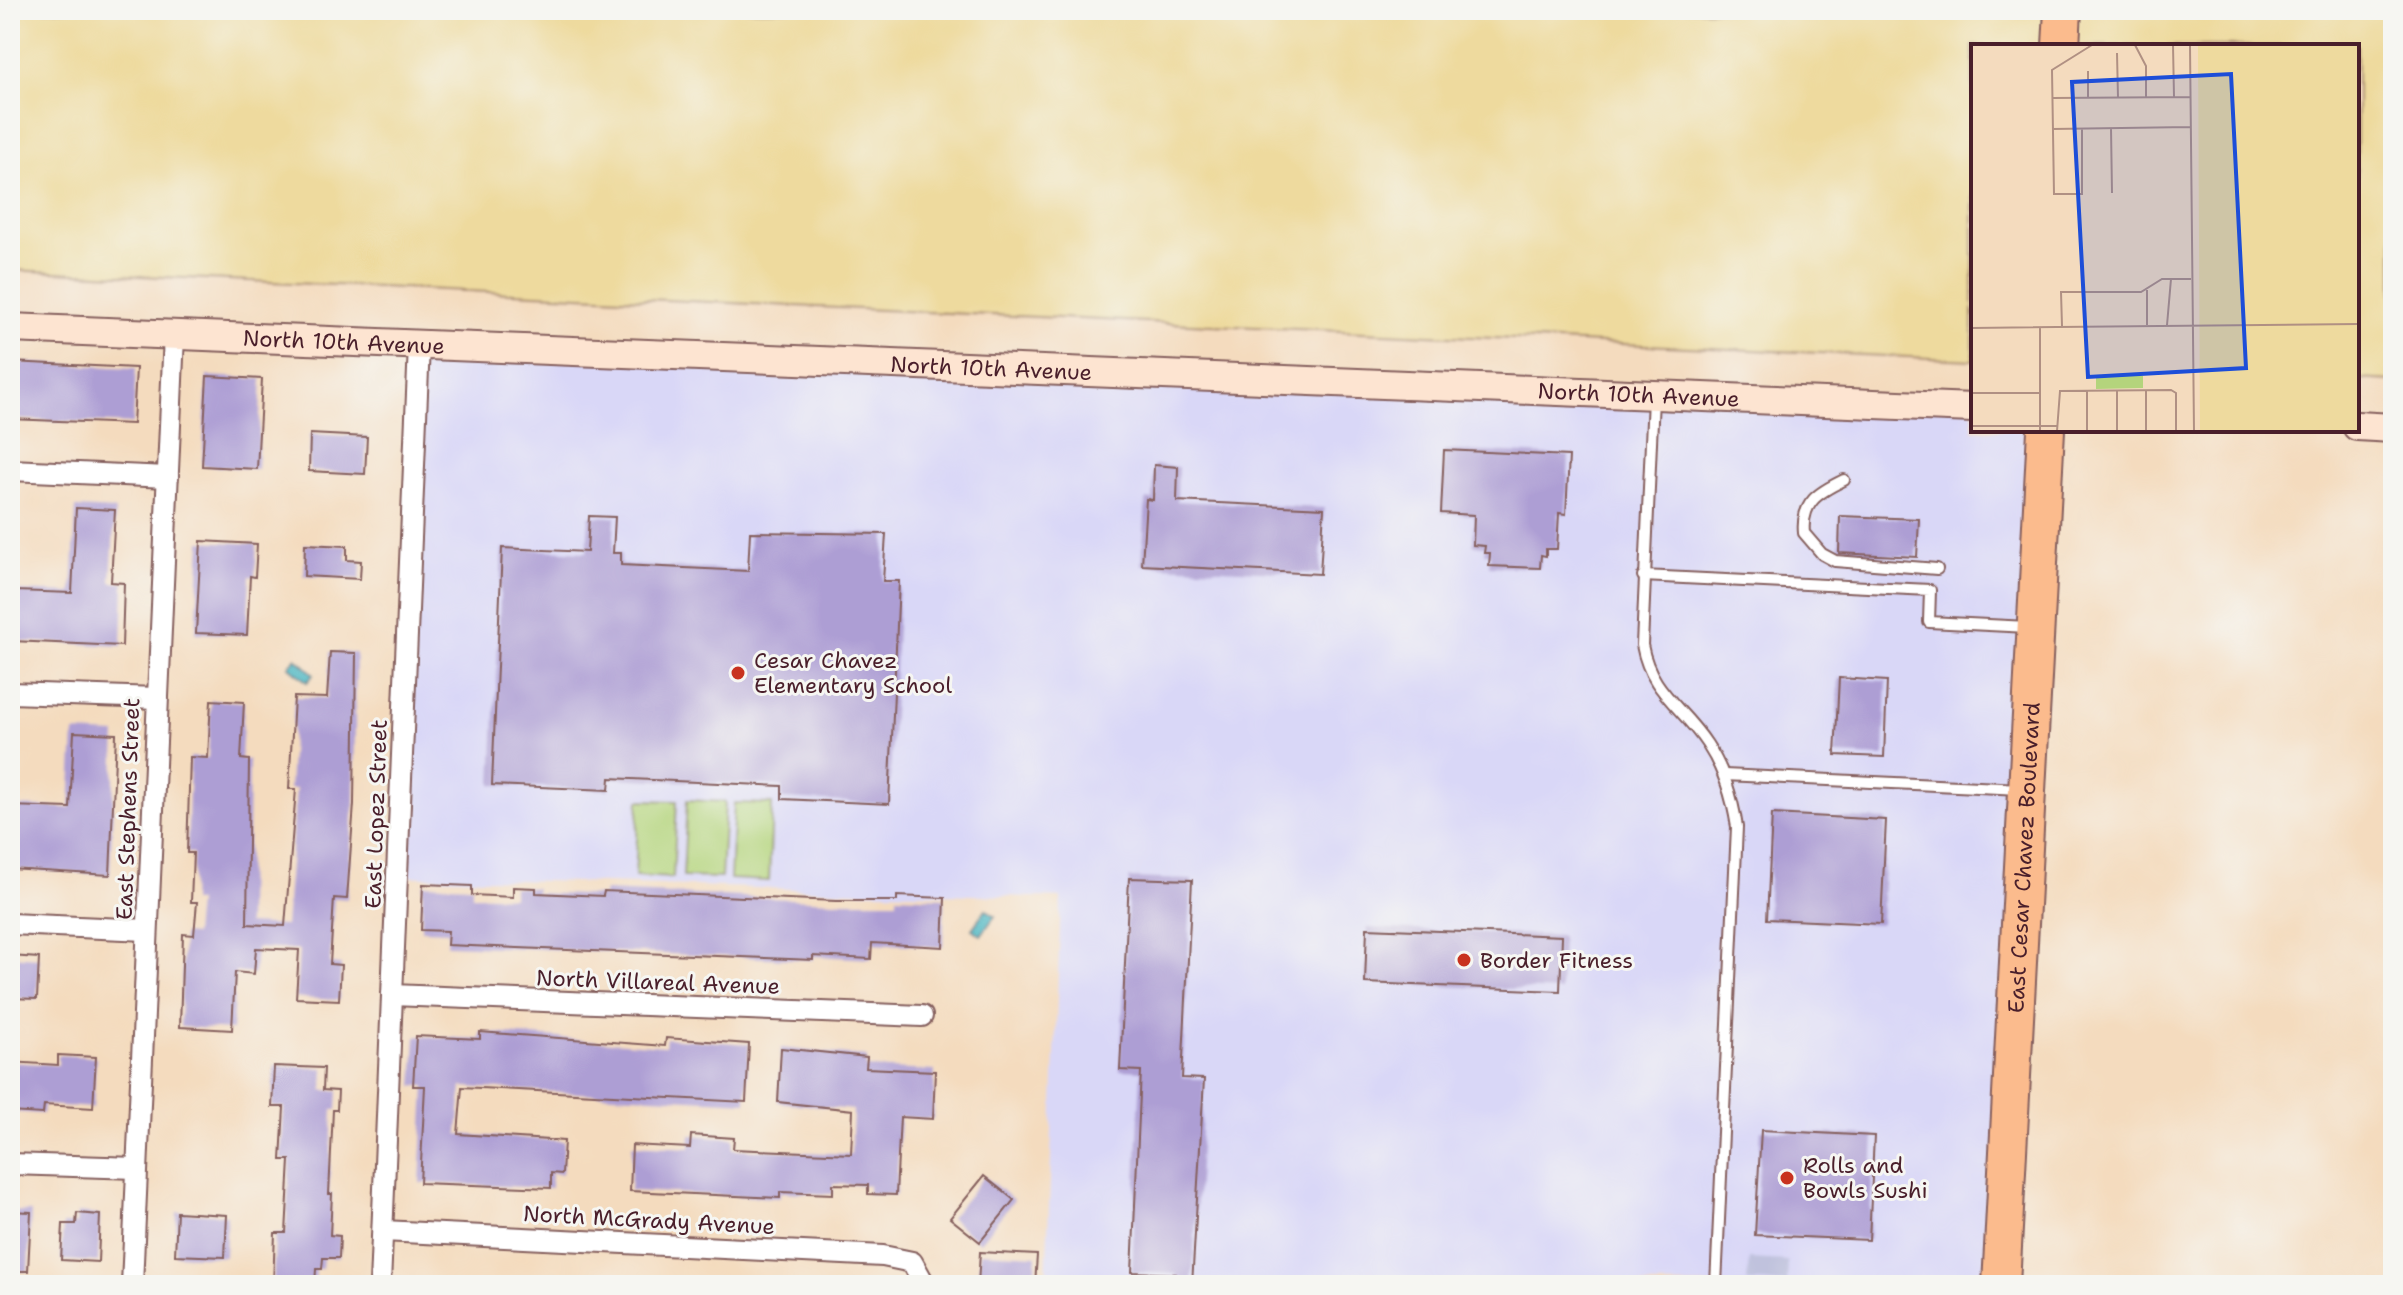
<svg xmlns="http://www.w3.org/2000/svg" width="2403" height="1295" font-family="'Shantell Sans',sans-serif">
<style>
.built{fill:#d9d7f7}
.industrial{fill:#c0c2dd}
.green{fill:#b4d47c;stroke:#7f7a54;stroke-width:2}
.sand{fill:#eeda9e;stroke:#9c7c64;stroke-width:2}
.water{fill:#44b3bf;stroke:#476975;stroke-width:2}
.building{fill:#ad9ed4}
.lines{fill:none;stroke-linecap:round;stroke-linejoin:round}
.lane-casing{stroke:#86615e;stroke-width:14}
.street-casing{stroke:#86615e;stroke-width:24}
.secondary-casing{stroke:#86615e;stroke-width:32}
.highway-casing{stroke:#86615e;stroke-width:40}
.lane{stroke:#fff;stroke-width:10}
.street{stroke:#fff;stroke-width:20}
.secondary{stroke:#fde4d1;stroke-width:28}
.highway{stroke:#fbbb8d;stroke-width:36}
.poi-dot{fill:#c8321e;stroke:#f6f6f2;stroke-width:3}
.labels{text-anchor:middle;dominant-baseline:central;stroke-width:6;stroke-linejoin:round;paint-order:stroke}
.street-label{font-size:22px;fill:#4a1f2b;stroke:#f6f6f2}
.poi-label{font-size:22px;fill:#4a1f2b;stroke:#f6f6f2;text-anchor:start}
.inset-road{fill:none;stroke:#b09083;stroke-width:2}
.view{fill:#1d4ed8;fill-opacity:0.15;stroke:#1d4ed8;stroke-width:4}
.inset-edge{fill:none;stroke:#4a1f2b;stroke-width:4}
</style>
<rect width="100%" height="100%" fill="#f6f6f2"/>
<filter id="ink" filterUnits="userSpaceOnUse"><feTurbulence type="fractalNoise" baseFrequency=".0125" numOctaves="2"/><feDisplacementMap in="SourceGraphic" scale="16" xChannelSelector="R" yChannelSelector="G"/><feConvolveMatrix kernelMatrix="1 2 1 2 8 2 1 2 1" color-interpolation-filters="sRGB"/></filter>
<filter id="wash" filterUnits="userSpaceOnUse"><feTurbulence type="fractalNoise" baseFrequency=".006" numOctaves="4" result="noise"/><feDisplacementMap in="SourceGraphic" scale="32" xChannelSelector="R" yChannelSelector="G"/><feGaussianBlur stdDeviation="1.8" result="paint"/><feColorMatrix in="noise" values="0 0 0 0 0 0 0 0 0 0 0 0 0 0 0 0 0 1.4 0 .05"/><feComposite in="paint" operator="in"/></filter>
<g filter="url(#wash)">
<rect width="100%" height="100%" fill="#f4dbbe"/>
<path class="built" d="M419 345 1973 408V430H2046L2001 1285H1046L1061 898 397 876Z"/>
<path class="industrial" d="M1749 1259 1788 1261 1787 1283 1747 1282Z"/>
<g class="green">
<path d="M639 800 677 801 673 878 635 876Z"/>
<path d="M687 800 725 802 721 878 683 877Z"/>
<path d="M734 803 772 804 769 881 730 879Z"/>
</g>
<path class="sand" d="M10 10H2393V381L2357 379V46H1973V360L10 270Z"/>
<g class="water">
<path d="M296 658 314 674 307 682 289 666Z"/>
<path d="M986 909 995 916 981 935 972 929Z"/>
</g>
<g id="blocks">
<g class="building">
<path d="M10 362 136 368 133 424 10 419Z"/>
<path d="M207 376 262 379 257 469 202 466Z"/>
<path d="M310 434 367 437 365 474 309 471Z"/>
<path d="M1444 450 1569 456 1566 514 1559 513 1557 549H1546V556L1541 555 1540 568 1489 566 1490 553H1484L1485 546 1473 545 1474 515 1441 513Z"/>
<path d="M1154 465 1178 467 1177 501 1324 508 1320 574 1142 565 1146 499 1153 500Z"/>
<path d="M76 508 115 510 111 582 124 583 122 646 12 641 15 591 72 593Z"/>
<path d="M589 516 615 517 613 553H621V565L748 571 750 532 886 534 883 581H899L889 804 782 799V786L610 778 609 790 492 785 502 548 587 552Z"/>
<path d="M1840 516 1919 519 1917 557 1839 553Z"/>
<path d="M201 541 257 544 255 577 250 576 247 635 196 633Z"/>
<path d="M305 544 347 546V560L361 561 360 579 304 576Z"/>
<path d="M330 652 356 653 354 804 347 899 334 898 330 964 341 965 339 1000 296 998 299 950 256 948 254 974 235 972 232 1030 180 1027 183 934 194 935 197 902H191L193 853H187L190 757 208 758 211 700 244 702 241 759 249 760 247 924 285 926 296 789H289L294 697 327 698Z"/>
<path d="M1839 678 1887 681 1884 757 1835 755Z"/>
<path d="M74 732 116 734 110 875 10 869 11 806 70 808Z"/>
<path d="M1772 814 1886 820 1881 924 1767 919Z"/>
<path d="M1129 878 1192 880 1182 1078 1204 1079 1192 1285H1176V1274L1132 1272 1141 1071 1120 1070Z"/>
<path d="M423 884 472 886V895L513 897V887L536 888V893L603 896 604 891 836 901H897V896L945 898 943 947 872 943 871 959 813 956V960L447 945 448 931 421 930Z"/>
<path d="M1367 928 1562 936 1560 991 1365 983Z"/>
<path d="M10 956 39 958 37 999 10 998Z"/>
<path d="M480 1032 665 1046 666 1038 749 1044 746 1102 462 1087 458 1134 564 1141 562 1174 551 1173V1188L420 1183 425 1086H413L416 1036 480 1039Z"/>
<path d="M781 1048 867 1057 866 1068 935 1071 933 1119 900 1117 896 1195 868 1194V1185L833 1184V1194L780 1192V1198L630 1191 632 1145 690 1148 691 1135 734 1138 733 1149 851 1154 853 1110 778 1102Z"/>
<path d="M58 1055 96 1057 93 1108 44 1105 43 1114 10 1112V1062L58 1065Z"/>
<path d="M274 1066 324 1068 323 1090 338 1091 337 1110H333L329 1194H332L330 1235 340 1236 339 1258H323L322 1269H316L315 1285H273L275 1233H286L290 1160H281L284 1107H272Z"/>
<path d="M1761 1130 1874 1136 1869 1240 1755 1235Z"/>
<path d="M984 1176 1014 1200 980 1242 950 1218Z"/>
<path d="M10 1211 31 1212 28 1271H10Z"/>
<path d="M177 1212 227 1215 225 1257 175 1255Z"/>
<path d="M77 1213 100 1215 98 1262 61 1260 63 1224H76Z"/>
<path d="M980 1252 1037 1255 1035 1285H978Z"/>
</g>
</g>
</g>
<g filter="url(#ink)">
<use href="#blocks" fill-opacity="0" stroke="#86615e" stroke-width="2"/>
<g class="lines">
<g class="lane-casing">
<g id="lane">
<path d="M1653 398 1642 645C1651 693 1682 706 1707 744 1724 770 1732 796 1737 827L1716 1285"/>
<path d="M1844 480C1819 492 1801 502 1804 533L1822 554 1835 561 1937 569"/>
<path d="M1643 576 1930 590 1929 622 2028 627"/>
<path d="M1724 775 2021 789"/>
</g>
</g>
<g class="street-casing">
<g id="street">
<path d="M10 470 168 477"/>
<path d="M10 693 157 698"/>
<path d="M10 924 147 930"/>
<path d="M392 995 922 1016"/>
<path d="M10 1164 137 1168"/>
<path d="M383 1231 883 1256 912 1262 925 1285"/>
<path d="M132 1285 174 335"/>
<path d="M380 1285 419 345"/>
</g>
</g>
<g class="secondary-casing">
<g id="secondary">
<path id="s1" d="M10 328 1973 408"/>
<path d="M2357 426 2393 428"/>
</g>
</g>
<g class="highway-casing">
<g id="highway">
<path d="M2061 46 2063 10"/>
<path id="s2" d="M2001 1285 2046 430"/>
</g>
</g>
<use href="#lane" class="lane"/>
<use href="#street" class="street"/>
<use href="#secondary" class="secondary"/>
<use href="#highway" class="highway"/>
</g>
</g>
<g class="poi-dot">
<circle cx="738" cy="673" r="8"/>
<circle cx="1464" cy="960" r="8"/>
<circle cx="1787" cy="1178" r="8"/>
</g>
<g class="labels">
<g class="street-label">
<text stroke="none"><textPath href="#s1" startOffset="334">North 10th Avenue</textPath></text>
<text stroke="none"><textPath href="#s1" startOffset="982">North 10th Avenue</textPath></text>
<text stroke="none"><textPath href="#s1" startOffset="1630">North 10th Avenue</textPath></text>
<text transform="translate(128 809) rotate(-88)">East Stephens Street</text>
<text transform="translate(376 814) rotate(-88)">East Lopez Street</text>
<text stroke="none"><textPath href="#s2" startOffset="428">East Cesar Chavez Boulevard</textPath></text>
<text transform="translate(658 982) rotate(2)">North Villareal Avenue</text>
<text transform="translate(649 1220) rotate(3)">North McGrady Avenue</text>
</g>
<g class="poi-label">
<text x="754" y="660">Cesar Chavez<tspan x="754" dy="25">Elementary School</tspan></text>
<text x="1480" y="960">Border Fitness</text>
<text x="1803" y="1165">Rolls and<tspan x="1803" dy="25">Bowls Sushi</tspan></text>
</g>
</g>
<g transform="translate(1971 44)">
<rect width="388" height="388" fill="#f4dbbe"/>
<path d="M125 332H172V344L125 345Z" fill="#b4d47c"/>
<path d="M227 1H388V387H229Z" fill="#eeda9e"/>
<path class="inset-road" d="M164 1 175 22V53M202 1 203 53M219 1 223 387M146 9 147 54M117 27V54M81 54 220 53M111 84V150H83L81 26 121 1M140 84 141 149M81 85 219 83M176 246V281M196 281 200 235M91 282 90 248H170L191 235H220M69 283V387M0 284 388 280M146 346V387M175 346V387M0 349H69M0 382H86M86 387 89 347 200 346 205 349V387M116 387V347"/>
<path class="view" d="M260 30 275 324 117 333 101 38Z"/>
<rect width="388" height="388" class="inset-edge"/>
</g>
<rect width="2403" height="1295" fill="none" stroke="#f6f6f2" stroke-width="40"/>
</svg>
